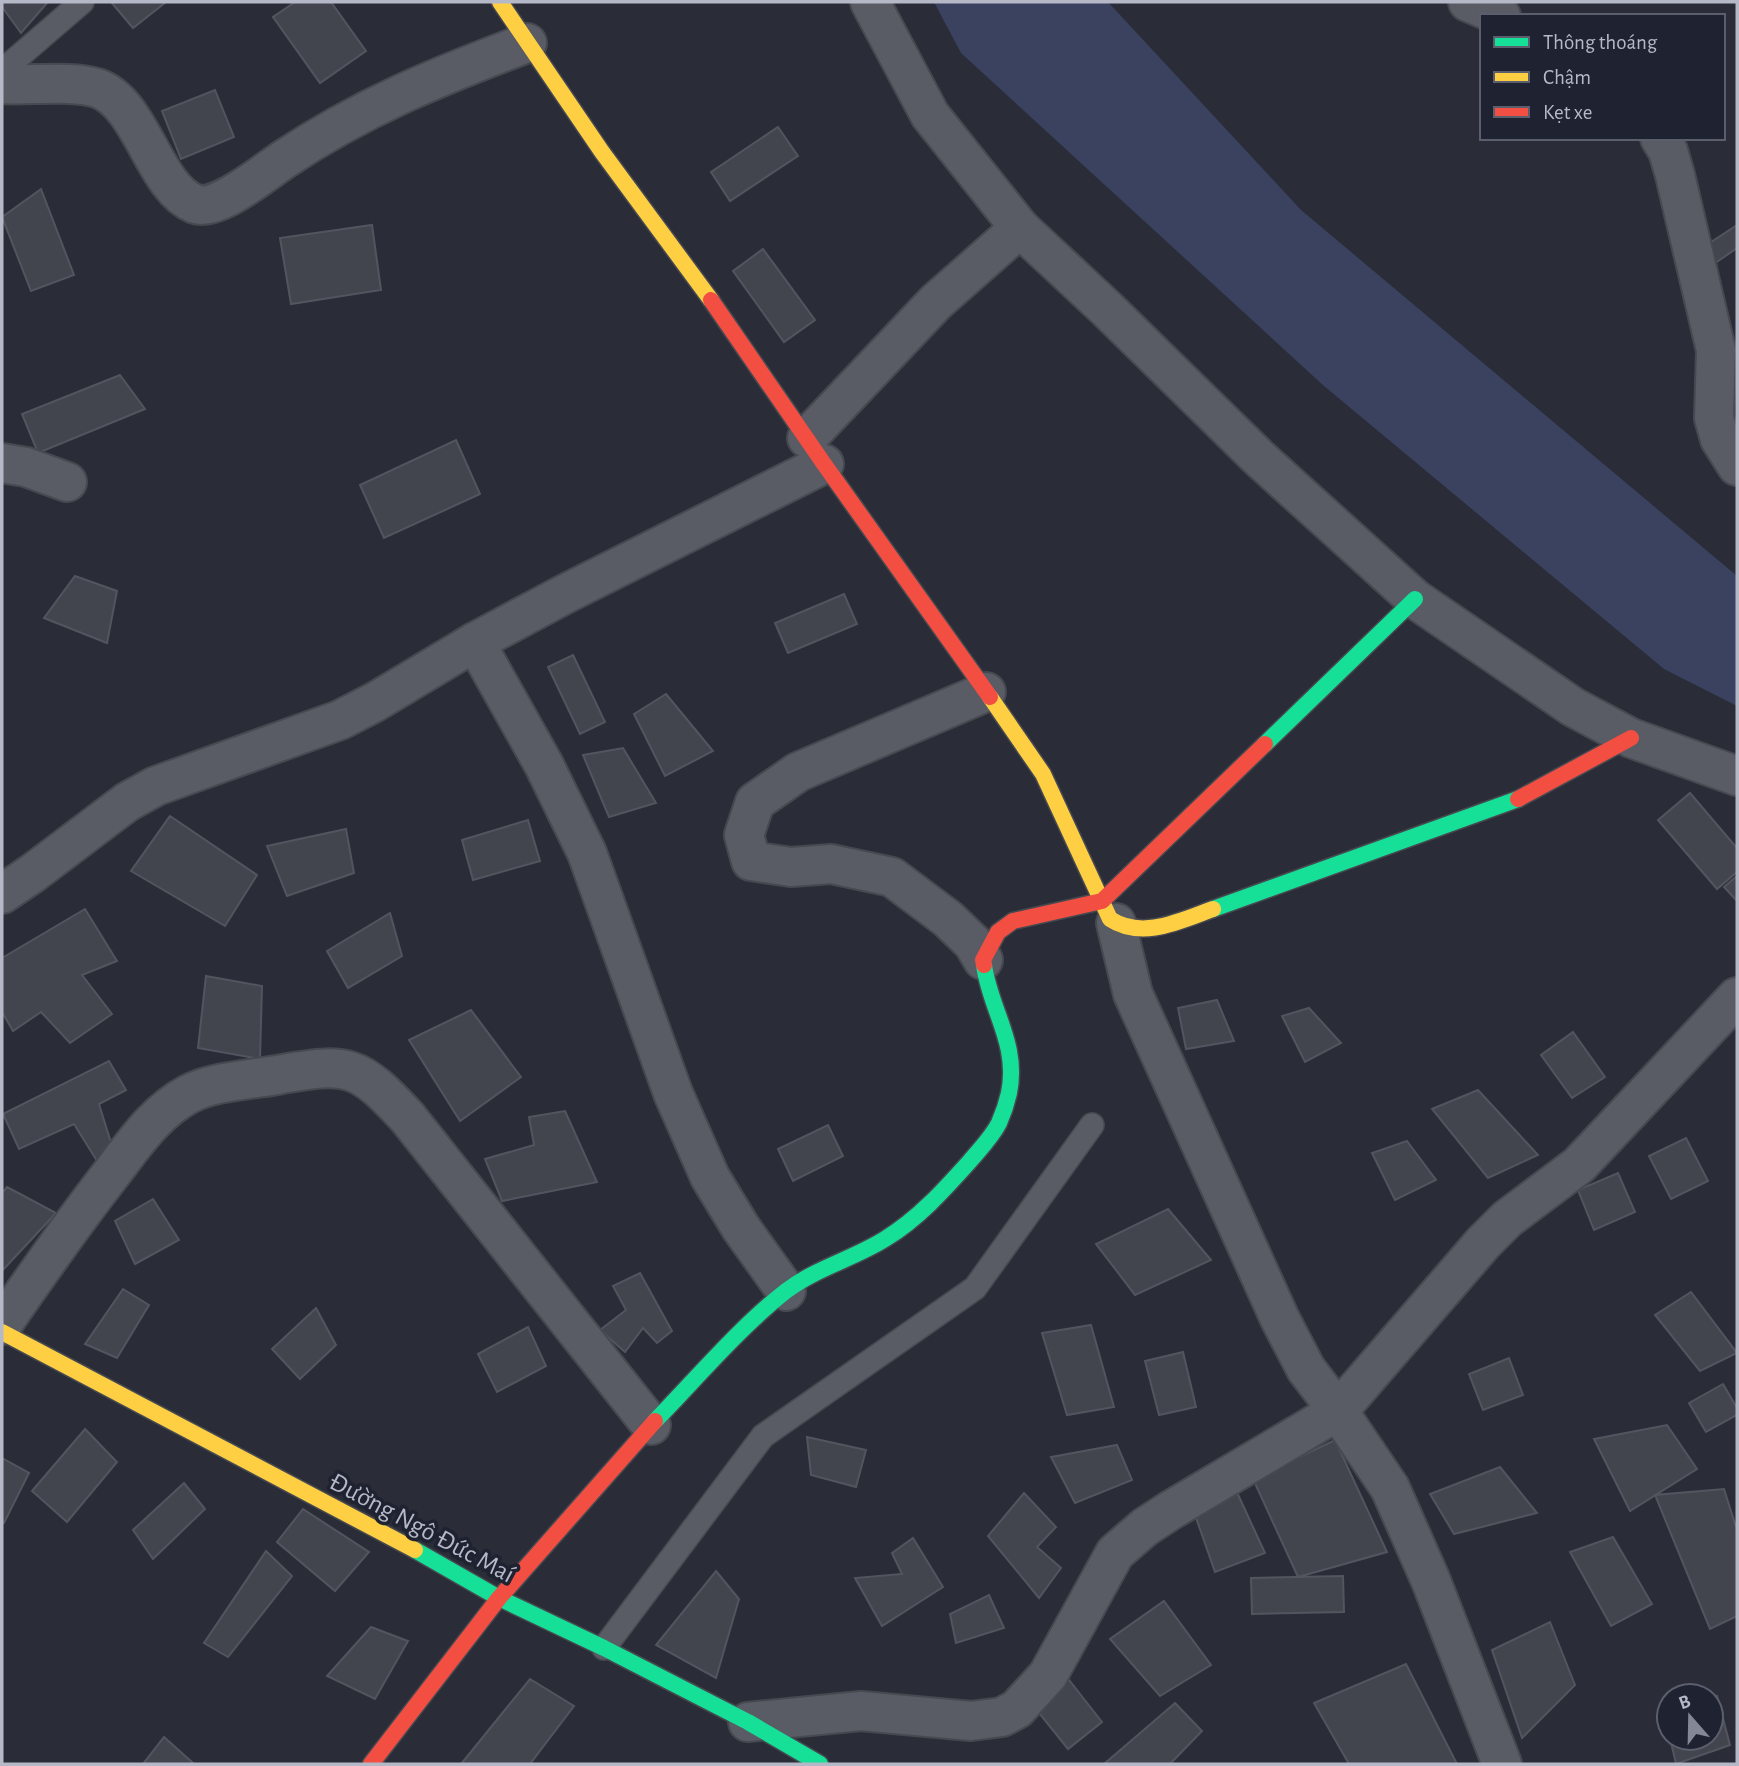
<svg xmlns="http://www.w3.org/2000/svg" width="1739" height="1766" font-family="'Alegreya Sans',sans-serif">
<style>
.water{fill:#3a4260}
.building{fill:#43454e;stroke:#52555f;stroke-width:2}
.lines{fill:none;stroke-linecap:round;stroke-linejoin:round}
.lane-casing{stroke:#464950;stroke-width:26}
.street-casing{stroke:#464950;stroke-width:42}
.fast-casing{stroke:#464950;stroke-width:19}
.slow-casing{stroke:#464950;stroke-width:19}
.jam-casing{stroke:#464950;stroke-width:19}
.lane{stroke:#5a5c65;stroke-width:23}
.street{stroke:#5a5c65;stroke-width:38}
.fast{stroke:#16e098;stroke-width:16}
.slow{stroke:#ffcf43;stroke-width:16}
.jam{stroke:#f24e42;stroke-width:16}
.labels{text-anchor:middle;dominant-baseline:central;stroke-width:7;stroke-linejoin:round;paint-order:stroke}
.street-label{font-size:26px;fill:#b5b8c7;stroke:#1e2231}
</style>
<rect width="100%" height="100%" fill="#2a2d37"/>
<path class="water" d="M934 2H1108L1301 210 1737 576V706L1664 669 1324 386 961 53Z"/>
<g class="building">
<path d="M2 2H48L21 33 2 7Z"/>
<path d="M111 2H166L133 28Z"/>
<path d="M295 2H331L366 51 320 83 273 17Z"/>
<path d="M215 90 234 137 181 159 162 111Z"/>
<path d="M778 127 798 156 730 201 711 172Z"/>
<path d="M41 189 74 275 31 291 2 217Z"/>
<path d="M372 225 381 290 291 304 280 238Z"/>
<path d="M1737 225V248L1714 264 1702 248Z"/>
<path d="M763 249 815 320 784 342 733 271Z"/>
<path d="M120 375 145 409 38 453 22 414Z"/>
<path d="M456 440 480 494 384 538 360 485Z"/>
<path d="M75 576 117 591 107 643 44 618Z"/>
<path d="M844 594 857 624 788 653 775 623Z"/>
<path d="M573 655 605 722 580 734 548 667Z"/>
<path d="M666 694 713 751 665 776 634 714Z"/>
<path d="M623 748 656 803 609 817 583 755Z"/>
<path d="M1690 793 1737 848V872L1717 889 1658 820Z"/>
<path d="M170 816 257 875 225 926 131 871Z"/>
<path d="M528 820 540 861 473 880 462 840Z"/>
<path d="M346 829 354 873 287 896 267 846Z"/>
<path d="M1737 876V901L1724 887Z"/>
<path d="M85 909 117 961 82 975 112 1014 70 1043 41 1012 13 1031 2 1012V958Z"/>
<path d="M390 913 402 956 348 988 327 951Z"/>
<path d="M206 976 262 986 260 1059 198 1048Z"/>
<path d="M1217 1000 1234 1041 1186 1049 1178 1008Z"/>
<path d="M1309 1008 1341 1043 1305 1062 1282 1016Z"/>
<path d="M471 1010 521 1077 460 1121 409 1040Z"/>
<path d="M1573 1032 1605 1077 1572 1098 1541 1055Z"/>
<path d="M109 1061 126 1090 99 1104 112 1146 97 1161 74 1124 19 1149 3 1114Z"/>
<path d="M1478 1090 1538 1155 1488 1178 1432 1109Z"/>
<path d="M565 1111 597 1182 502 1201 485 1159 534 1145 529 1117Z"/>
<path d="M828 1125 843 1156 793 1181 778 1149Z"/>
<path d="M1686 1138 1708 1181 1671 1199 1649 1156Z"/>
<path d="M1407 1141 1436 1180 1395 1200 1372 1153Z"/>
<path d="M1618 1173 1635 1212 1594 1230 1578 1190Z"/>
<path d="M7 1187 56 1213 2 1271V1193Z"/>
<path d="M153 1199 179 1240 135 1264 115 1221Z"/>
<path d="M1168 1209 1211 1260 1135 1295 1096 1244Z"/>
<path d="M640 1273 672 1331 657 1343 643 1328 625 1352 600 1330 626 1310 613 1286Z"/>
<path d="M123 1289 149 1305 117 1358 85 1344Z"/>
<path d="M1691 1292 1737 1353 1700 1371 1655 1315Z"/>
<path d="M316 1308 336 1345 300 1379 272 1349Z"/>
<path d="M1091 1325 1114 1407 1067 1415 1042 1333Z"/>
<path d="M528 1327 546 1366 497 1392 478 1354Z"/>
<path d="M1183 1352 1196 1407 1159 1415 1145 1361Z"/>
<path d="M1509 1358 1523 1395 1483 1410 1469 1374Z"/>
<path d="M1723 1384 1737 1408V1415L1706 1432 1689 1403Z"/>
<path d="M1667 1425 1697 1469 1630 1511 1594 1439Z"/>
<path d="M85 1429 117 1462 67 1522 32 1491Z"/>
<path d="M807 1437 866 1450 856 1487 811 1475Z"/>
<path d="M1335 1440 1387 1552 1298 1577 1253 1479Z"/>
<path d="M1117 1445 1132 1480 1075 1503 1051 1457Z"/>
<path d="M2 1458 29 1473 4 1523 2 1522Z"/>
<path d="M1500 1467 1537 1513 1454 1534 1430 1494Z"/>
<path d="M184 1483 205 1509 153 1559 133 1530Z"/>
<path d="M1235 1488 1265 1553 1215 1572 1195 1515Z"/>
<path d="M1724 1489 1737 1530V1616L1710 1629 1655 1495Z"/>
<path d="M1024 1493 1056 1527 1037 1547 1061 1568 1039 1598 988 1536Z"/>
<path d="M303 1509 369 1552 335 1591 277 1542Z"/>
<path d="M1613 1537 1652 1604 1611 1626 1570 1552Z"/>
<path d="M913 1538 943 1587 882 1626 855 1578 902 1574 892 1553Z"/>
<path d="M266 1551 292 1576 228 1657 204 1643Z"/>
<path d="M716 1571 739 1599 716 1678 656 1645Z"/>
<path d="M1343 1576 1344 1612 1252 1614 1251 1578Z"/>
<path d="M989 1595 1004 1628 956 1643 950 1614Z"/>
<path d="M1164 1601 1211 1665 1160 1696 1110 1639Z"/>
<path d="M1550 1622 1575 1685 1522 1738 1492 1650Z"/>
<path d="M371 1627 408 1641 375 1699 327 1676Z"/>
<path d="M1406 1664 1457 1764H1349L1314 1703Z"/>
<path d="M1066 1676 1102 1722 1068 1749 1031 1703Z"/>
<path d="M530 1679 574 1706 530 1764H461Z"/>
<path d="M1717 1696 1730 1745 1676 1764 1670 1738H1711V1697Z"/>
<path d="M1175 1703 1202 1731 1170 1764H1104Z"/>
<path d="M1669 1703V1734L1662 1704Z"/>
<path d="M164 1737 193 1763V1764H143Z"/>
</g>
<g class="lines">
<g class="lane-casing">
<g id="lane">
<path d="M2 71 82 2"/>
<path d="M604 1648 763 1436 975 1288 1092 1125"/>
</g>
</g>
<g class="street-casing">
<g id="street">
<path d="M870 2 930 115 1020 228 1107 309 1258 457 1415 599 1573 707 1631 738 1737 776"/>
<path d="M1468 2 1501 16"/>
<path d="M2 84C29 86 72 80 97 88 142 103 153 187 195 204 217 212 265 172 283 160 362 107 439 76 527 43"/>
<path d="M1660 138 1668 151 1675 175 1716 350 1714 418 1720 439 1737 466"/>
<path d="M807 438 936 302 1020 228"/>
<path d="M2 463 26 467 67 482"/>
<path d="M475 642 544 765 587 853 673 1093 710 1177 741 1228 786 1291"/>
<path d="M2 894 33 873 127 802 156 786 340 720 375 702 475 642 565 594 824 464"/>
<path d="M1116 923 1133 994 1280 1319 1306 1369 1338 1411 1390 1488 1431 1581 1502 1764"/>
<path d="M983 960 973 943 948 919 892 877 831 864 791 867 751 861 744 835 755 802 798 772 986 692"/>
<path d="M2 1325C37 1274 73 1223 111 1174 134 1144 155 1112 189 1094 214 1081 249 1080 277 1075 349 1062 358 1064 408 1118L651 1425"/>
<path d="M748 1722 861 1711 971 1721 1002 1717 1017 1709 1048 1675 1115 1553 1145 1527 1171 1510 1338 1411 1483 1243 1507 1219 1579 1165 1737 997"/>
</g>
</g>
<g class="fast-casing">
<g id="fast">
<path d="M1265 744 1415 599"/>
<path d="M1213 909 1518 799"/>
<path d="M655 1421C696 1379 740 1327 786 1291 816 1268 853 1259 885 1239 918 1219 944 1190 970 1161 980 1149 992 1137 999 1123 1003 1114 1007 1102 1009 1093 1019 1043 990 1010 984 965"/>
<path d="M415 1550 499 1598 604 1648 748 1722 820 1764"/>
</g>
</g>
<g class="slow-casing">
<g id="slow">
<path d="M500 2 602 152 711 300"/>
<path d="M990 697 1043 774 1110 919C1142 940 1180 921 1213 909"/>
<path d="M2 1332 415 1550"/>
</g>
</g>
<g class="jam-casing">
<g id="jam">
<path d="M711 300 824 464 990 697"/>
<path d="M1518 799 1631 738"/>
<path d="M984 965 983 960 998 932 1013 921 1102 901 1265 744"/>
<path d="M371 1764 499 1598 655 1421"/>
</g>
</g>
<use href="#lane" class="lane"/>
<use href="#street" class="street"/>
<use href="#fast" class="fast"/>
<use href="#slow" class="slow"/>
<use href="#jam" class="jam"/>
</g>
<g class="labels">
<g class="street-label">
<text transform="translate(422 1528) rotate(28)">Đường Ngô Đức Maí</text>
</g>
</g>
<rect width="1739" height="1766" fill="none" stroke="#b5b8c7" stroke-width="7"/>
<rect x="1480" y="14" width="245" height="126" fill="#1e2231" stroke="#5a5e6d" stroke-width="2"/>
<rect x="1494" y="37" width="35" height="10" fill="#16e098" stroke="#5a5e6d" stroke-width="2"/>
<text x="1543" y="49" font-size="21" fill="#b5b8c7">Thông thoáng</text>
<rect x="1494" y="72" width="35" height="10" fill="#ffcf43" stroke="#5a5e6d" stroke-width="2"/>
<text x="1543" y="84" font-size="21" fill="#b5b8c7">Chậm</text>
<rect x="1494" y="107" width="35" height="10" fill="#f24e42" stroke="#5a5e6d" stroke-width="2"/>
<text x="1543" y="119" font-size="21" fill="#b5b8c7">Kẹt xe</text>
<g transform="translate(1690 1717) rotate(340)"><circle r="33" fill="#1e2231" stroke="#5a5e6d" stroke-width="2"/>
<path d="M0-5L12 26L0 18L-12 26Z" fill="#848795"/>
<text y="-10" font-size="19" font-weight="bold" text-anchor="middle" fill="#b5b8c7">B</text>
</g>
</svg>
